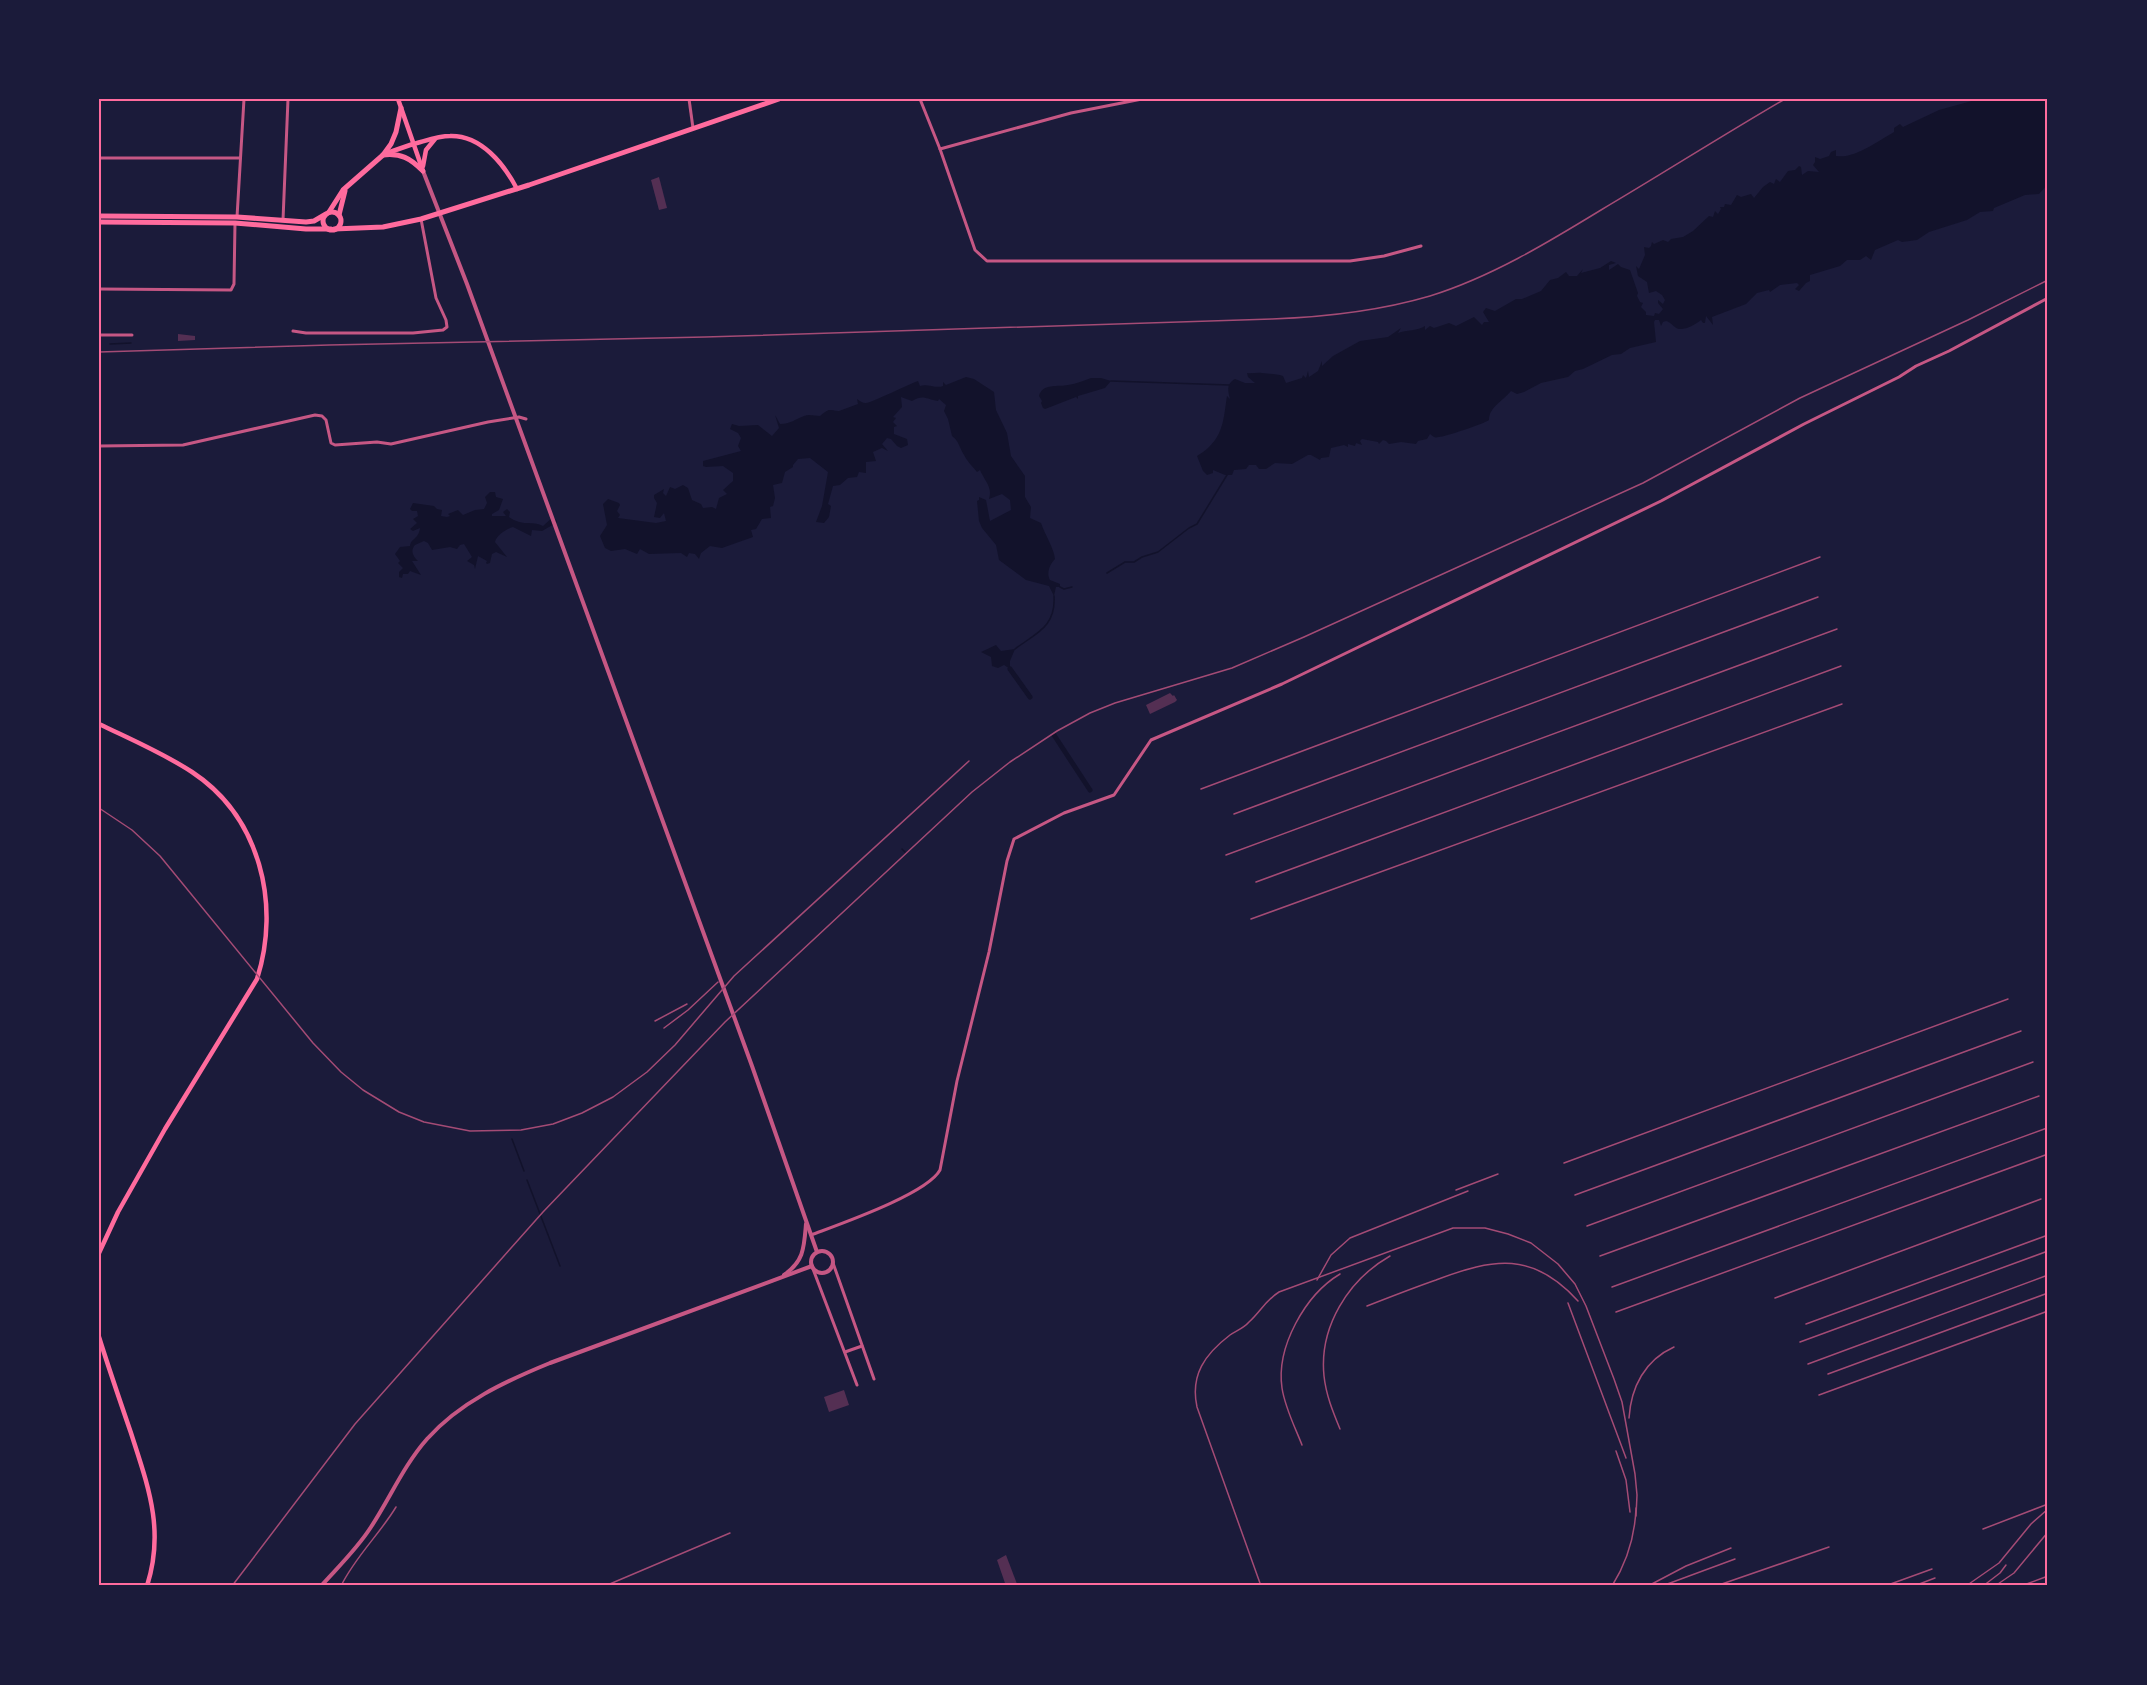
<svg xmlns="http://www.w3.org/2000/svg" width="2147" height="1685" font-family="'Fira Sans',sans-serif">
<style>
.water{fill:#12122b}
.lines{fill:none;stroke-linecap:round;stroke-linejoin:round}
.stream{stroke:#12122b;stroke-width:1.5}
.canal{stroke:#12122b;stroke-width:5}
.building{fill:#542f53}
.minor{stroke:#c65784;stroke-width:3}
.tertiary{stroke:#c65784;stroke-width:4}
.secondary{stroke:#ff6b9d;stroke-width:4.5}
.primary{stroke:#ff6b9d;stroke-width:4.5}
.trunk{stroke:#ff6b9d;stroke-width:5}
.rail{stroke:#a44b75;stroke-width:1.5}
.neatline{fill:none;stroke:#ff6b9d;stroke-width:2}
</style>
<rect width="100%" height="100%" fill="#1b1b3a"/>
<g class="water">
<path d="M1979 99H2048V184L2039 194 2025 195 1994 208 1993 211 1980 212 1967 220 1929 232 1917 240 1902 242 1898 240 1875 250 1871 260 1866 256 1860 260H1847L1840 266 1810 275V281L1806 283 1799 291 1795 289 1799 285 1797 283 1780 285 1770 292 1769 290 1757 293 1746 304 1712 317 1713 325 1706 316 1705 323H1703L1701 320C1696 324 1686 330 1679 329 1674 328 1671 322 1666 321L1663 322 1661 326 1659 320H1655L1654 322 1656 342 1630 348 1621 354 1612 355 1583 369 1575 371 1568 377 1541 383 1524 392 1517 394 1511 391C1503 401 1489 407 1489 420 1486 423 1444 437 1439 437 1434 438 1434 437 1430 434L1427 439 1418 441 1416 444 1401 442 1389 444 1386 441 1383 440 1379 444 1378 442 1362 439 1360 441 1362 445 1356 443 1355 446 1348 444V447L1344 445 1331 448 1329 457 1321 458 1320 460 1311 455H1308L1292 464 1275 463 1266 469H1259L1256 465H1249L1246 469 1234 470 1232 475H1225L1213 470V473L1207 475 1203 471 1197 456C1201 453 1205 451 1209 447 1224 433 1224 415 1227 396L1230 399C1228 391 1226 384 1235 379L1245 383H1255L1248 377 1247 373C1252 374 1257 372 1262 373 1269 374 1276 374 1283 376L1286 383 1302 378 1303 375 1306 378 1308 371 1309 377 1318 371 1322 361V366L1333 356 1360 341 1388 337 1401 328 1398 333C1406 330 1418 331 1425 326V330L1430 326 1434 328 1449 323 1456 326 1474 317 1482 325 1484 322H1489L1483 312 1486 308 1495 311 1516 299H1522L1541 291 1550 280 1558 278 1566 272 1569 276H1577L1583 269 1581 273 1600 268 1611 261 1616 263 1609 265V270L1618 264 1621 267 1630 270 1638 293 1637 296 1640 302 1643 303 1641 307 1646 312V315L1654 316 1655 313 1659 314 1663 309 1658 303V300L1663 304 1665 300 1662 295 1656 291 1649 293 1647 282 1638 276 1636 266 1639 269 1645 255 1644 247 1649 248 1651 246 1652 242 1654 244 1663 240 1668 242 1671 239 1683 237 1693 231 1709 216 1713 217 1715 211 1718 214 1721 209 1720 207H1724L1725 204 1731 205 1737 195 1741 197 1751 194 1754 198 1763 187 1770 182 1774 184 1776 179 1780 182 1788 171 1795 170 1799 166 1801 167 1802 175 1808 171 1819 172 1813 165 1815 162V157L1820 159 1829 156 1831 152 1836 150V156C1855 159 1878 141 1894 132V128L1900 124 1903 127 1939 110Z"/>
<path d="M966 377 974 379 994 392 996 410 1007 433 1011 456 1025 476V497L1031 507 1030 518 1041 523C1045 535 1054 548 1055 559 1050 564 1046 573 1050 580L1060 584V587H1056L1054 596 1049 586 1026 580 999 560 996 545 982 528 979 521 977 501 979 500V497L986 500 990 521 1011 510 1010 500 1002 494 989 499C993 487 984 480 980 470L977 472C973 467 967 461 964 455 959 447 959 441 952 436L948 419 944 411 946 405 939 399 938 401C926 399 923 394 912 401L901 397 902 407 893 417 896 418 893 422 897 426 894 427V434L907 439 908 445 901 448 897 446 891 439 887 438 882 444 888 451 882 448 873 452 876 461 866 462V473L859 472 857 477 848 478 840 485 833 486 828 504 831 506 829 517 824 523 816 522 822 506 828 472 810 458 798 459 793 465V467L785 472 782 483 773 485 775 498 773 506 770 507 771 518 762 519 756 529 751 530 753 537 722 548 710 546 701 553 699 559 695 554 689 553 687 557 681 553 649 554 640 549 637 554 625 549 611 551 605 548 600 536 607 525 603 504 608 499 619 503 620 505 617 511 620 515 618 518 656 523 666 521 664 513 660 518 654 517 657 503 654 498V495L664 489 663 493 666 496 670 487 675 489 683 485 688 488 692 500 701 504 703 508 712 507 716 509 719 498 727 494 723 490 733 481V473L723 466 706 467 703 466V461L741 451 738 446 741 438 738 433 730 429 732 424 739 426 758 425 772 436 779 428 775 415 780 424C790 424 796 419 804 416 809 414 815 416 820 416 830 408 827 410 839 411L858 404 857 399C860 401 862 403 866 403 871 403 909 384 918 381L920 386C928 383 935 389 943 386V382L946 385Z"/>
<path d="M1091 378H1101L1111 381 1105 388 1078 396V399L1076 397 1045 409 1043 408 1041 403 1042 401 1039 396C1042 383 1059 387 1068 385 1075 384 1083 381 1091 378Z"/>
<path d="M490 492H495L496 497 503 499 499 510 492 514V516H506L503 512 507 509 510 512 509 517C523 527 531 520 543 526L553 517 557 521 556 523 542 531 532 530 531 536 513 527C506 529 496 536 495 542L507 557 496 552 492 554 490 563 487 564 486 563 487 561 478 556 475 569 474 565 467 561 472 557 464 544 460 545 457 549 450 547 432 550 428 543 424 541 415 545C410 551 413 556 418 561H412L421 575 410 571 408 574H403L402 578 399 577V572L403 568 398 563 400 561 395 554 400 547 410 546C411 538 419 539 420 528L413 531 410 529 417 523 413 519 418 516 417 511H412L410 509 413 503 434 506 437 509 442 510 441 516 447 517 450 516 448 514 458 510 463 515 475 510 484 509 487 503 485 497Z"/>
<path d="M996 645 1001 651 1015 649 1010 661V669L1004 665 998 668 992 666 991 657 981 652Z"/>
</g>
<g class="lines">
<g class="stream">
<path d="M110 344 131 343"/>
<path d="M1111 381 1229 385"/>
<path d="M1107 573 1125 562H1134L1142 557 1158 552 1189 528 1197 524 1227 475"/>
<path d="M1060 587 1064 589 1072 587"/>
<path d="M1015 649C1036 633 1056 627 1054 596"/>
<path d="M902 849 905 852"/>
<path d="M512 1139 524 1171"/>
<path d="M527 1180 560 1266"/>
</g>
<g class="canal">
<path d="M1010 669 1030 697"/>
<path d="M1054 735 1090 790"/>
</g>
</g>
<g class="building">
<path d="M659 177 667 208 659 210 651 180Z"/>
<path d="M178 334 195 336V340L178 341Z"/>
<path d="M1170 693 1173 696 1174 695 1177 700 1175 702 1150 714 1146 705Z"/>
<path d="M844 1390 849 1405 829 1412 824 1397Z"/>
<path d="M1006 1555 1017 1584 1012 1586H1006L997 1560Z"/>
</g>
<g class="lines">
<g class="minor">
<path d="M689 99 693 128"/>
<path d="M920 99 940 149 975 250 987 261H1350L1384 256 1421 246"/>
<path d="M940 149 1071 113 1142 99"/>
<path d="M99 158H240"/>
<path d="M237 217 244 99"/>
<path d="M283 220 288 99"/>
<path d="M99 289 231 290 234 284 235 223"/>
<path d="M293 331 306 333H413L443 330 447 327 446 320 436 298 421 219"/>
<path d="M99 335H132"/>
<path d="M99 446 183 445 315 415 322 416 326 420 331 443 335 445 377 442 391 444 488 422 519 417 526 419"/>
<path d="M811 1235C840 1224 927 1194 940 1170L957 1081 989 952 1007 861 1014 839 1064 813 1114 795 1151 740 1282 684 1661 501 1804 424 1899 377 1916 366 1949 351 2048 298"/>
<path d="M833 1263 874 1379"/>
<path d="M813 1269 857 1385"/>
<path d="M845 1352 862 1346"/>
</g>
<g class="tertiary">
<path d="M423 171 467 284 752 1066 817 1252"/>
<circle cx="822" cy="1262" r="11"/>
<path d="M784 1275C804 1261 804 1248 806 1224"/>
<path d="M321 1586C338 1567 357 1549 371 1527 390 1498 404 1465 427 1439 460 1402 506 1381 550 1363L812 1266"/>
</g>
<g class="secondary">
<path d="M99 724C130 739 163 753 192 772 260 817 281 904 257 979L165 1129 118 1212 99 1253"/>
<path d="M99 1337C109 1369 120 1401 131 1433 148 1486 165 1530 147 1586"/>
</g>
<g class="primary">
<path d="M398 99 423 171"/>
<path d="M413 144C425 141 438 136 450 136 481 135 504 164 517 189"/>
<path d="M423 166 426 150 435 139"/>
</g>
<g class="trunk">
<path d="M387 153 413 144"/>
<path d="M383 155C401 153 410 158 423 171"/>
<circle cx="332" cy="221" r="9"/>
<path d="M329 212 343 190 383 155 391 144 396 132 401 108"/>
<path d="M339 215 345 191"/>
<path d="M99 216 237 217 306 222 314 221 326 214"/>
<path d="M99 222 235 223 306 229H331"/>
<path d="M334 229 383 227 421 219 529 185 779 99"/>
</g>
<g class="rail">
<path d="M99 352 329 345 705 337 1272 319C1326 317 1379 311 1430 296 1491 277 1547 243 1601 210 1662 174 1723 135 1785 99"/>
<path d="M1201 789 1820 557"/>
<path d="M99 808 132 830 160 856 313 1043 341 1072 363 1090 399 1112 424 1122 470 1131 521 1130 553 1124 582 1113 613 1097 647 1072 675 1045 734 976 969 761"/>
<path d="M1234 814 1818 597"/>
<path d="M1226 855 1837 629"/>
<path d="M1256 882 1841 666"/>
<path d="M1251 919 1842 704"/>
<path d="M655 1021 687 1004"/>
<path d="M664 1028 688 1010 718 982"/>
<path d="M1564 1163 2008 999"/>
<path d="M1456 1190 1498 1174"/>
<path d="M1575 1195 2021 1031"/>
<path d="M1587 1226 2033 1062"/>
<path d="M1600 1256 2039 1096"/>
<path d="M1317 1280 1331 1255 1350 1238 1468 1191"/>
<path d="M1612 1287 2047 1128"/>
<path d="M1775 1298 2041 1199"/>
<path d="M1568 1303 1626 1458"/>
<path d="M1367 1306C1390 1297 1413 1288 1436 1280 1494 1258 1533 1251 1578 1301"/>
<path d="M1616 1312 2048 1154"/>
<path d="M1806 1324 2048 1235"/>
<path d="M1800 1342 2048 1251"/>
<path d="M1808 1364 2048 1275"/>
<path d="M1828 1374 2048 1293"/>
<path d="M1819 1395 2048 1311"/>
<path d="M1629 1418C1631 1387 1645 1360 1674 1347"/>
<path d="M1340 1429C1333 1412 1326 1395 1324 1376 1319 1327 1348 1280 1390 1256"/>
<path d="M1302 1445C1295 1427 1285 1408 1282 1388 1276 1347 1305 1295 1340 1274"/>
<path d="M1616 1451 1626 1480 1630 1512"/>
<path d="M1983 1529 2048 1504"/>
<path d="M232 1586 355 1424 543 1212 725 1022 972 792 1010 762 1057 731 1090 713 1115 703 1232 668 1304 637 1643 483 1800 398 1968 320 2048 280"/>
<path d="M341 1586C355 1557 379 1535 396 1507"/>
<path d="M605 1586 730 1533"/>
<path d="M1261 1586 1197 1407C1190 1375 1205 1354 1230 1335 1236 1331 1244 1328 1249 1322 1260 1312 1266 1300 1279 1292L1453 1228H1485L1508 1234 1531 1243 1558 1264 1575 1284 1586 1306 1614 1379 1622 1402 1635 1474 1637 1495 1636 1516"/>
<path d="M1612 1586C1627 1562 1635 1536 1636 1508"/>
<path d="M1648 1586 1686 1566 1731 1548"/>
<path d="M1662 1586 1735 1559"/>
<path d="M1716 1586 1829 1547"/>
<path d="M1885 1586 1932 1569"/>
<path d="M1914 1586 1935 1578"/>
<path d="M1966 1586 1999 1563 2031 1524 2048 1509"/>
<path d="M1983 1586 2000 1573 2006 1565"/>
<path d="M1995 1586 2014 1573 2048 1532"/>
<path d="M2021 1586 2048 1576"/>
</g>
</g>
<rect width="2147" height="1685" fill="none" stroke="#1b1b3a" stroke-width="201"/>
<rect x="100" y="100" width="1946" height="1484" class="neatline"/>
</svg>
